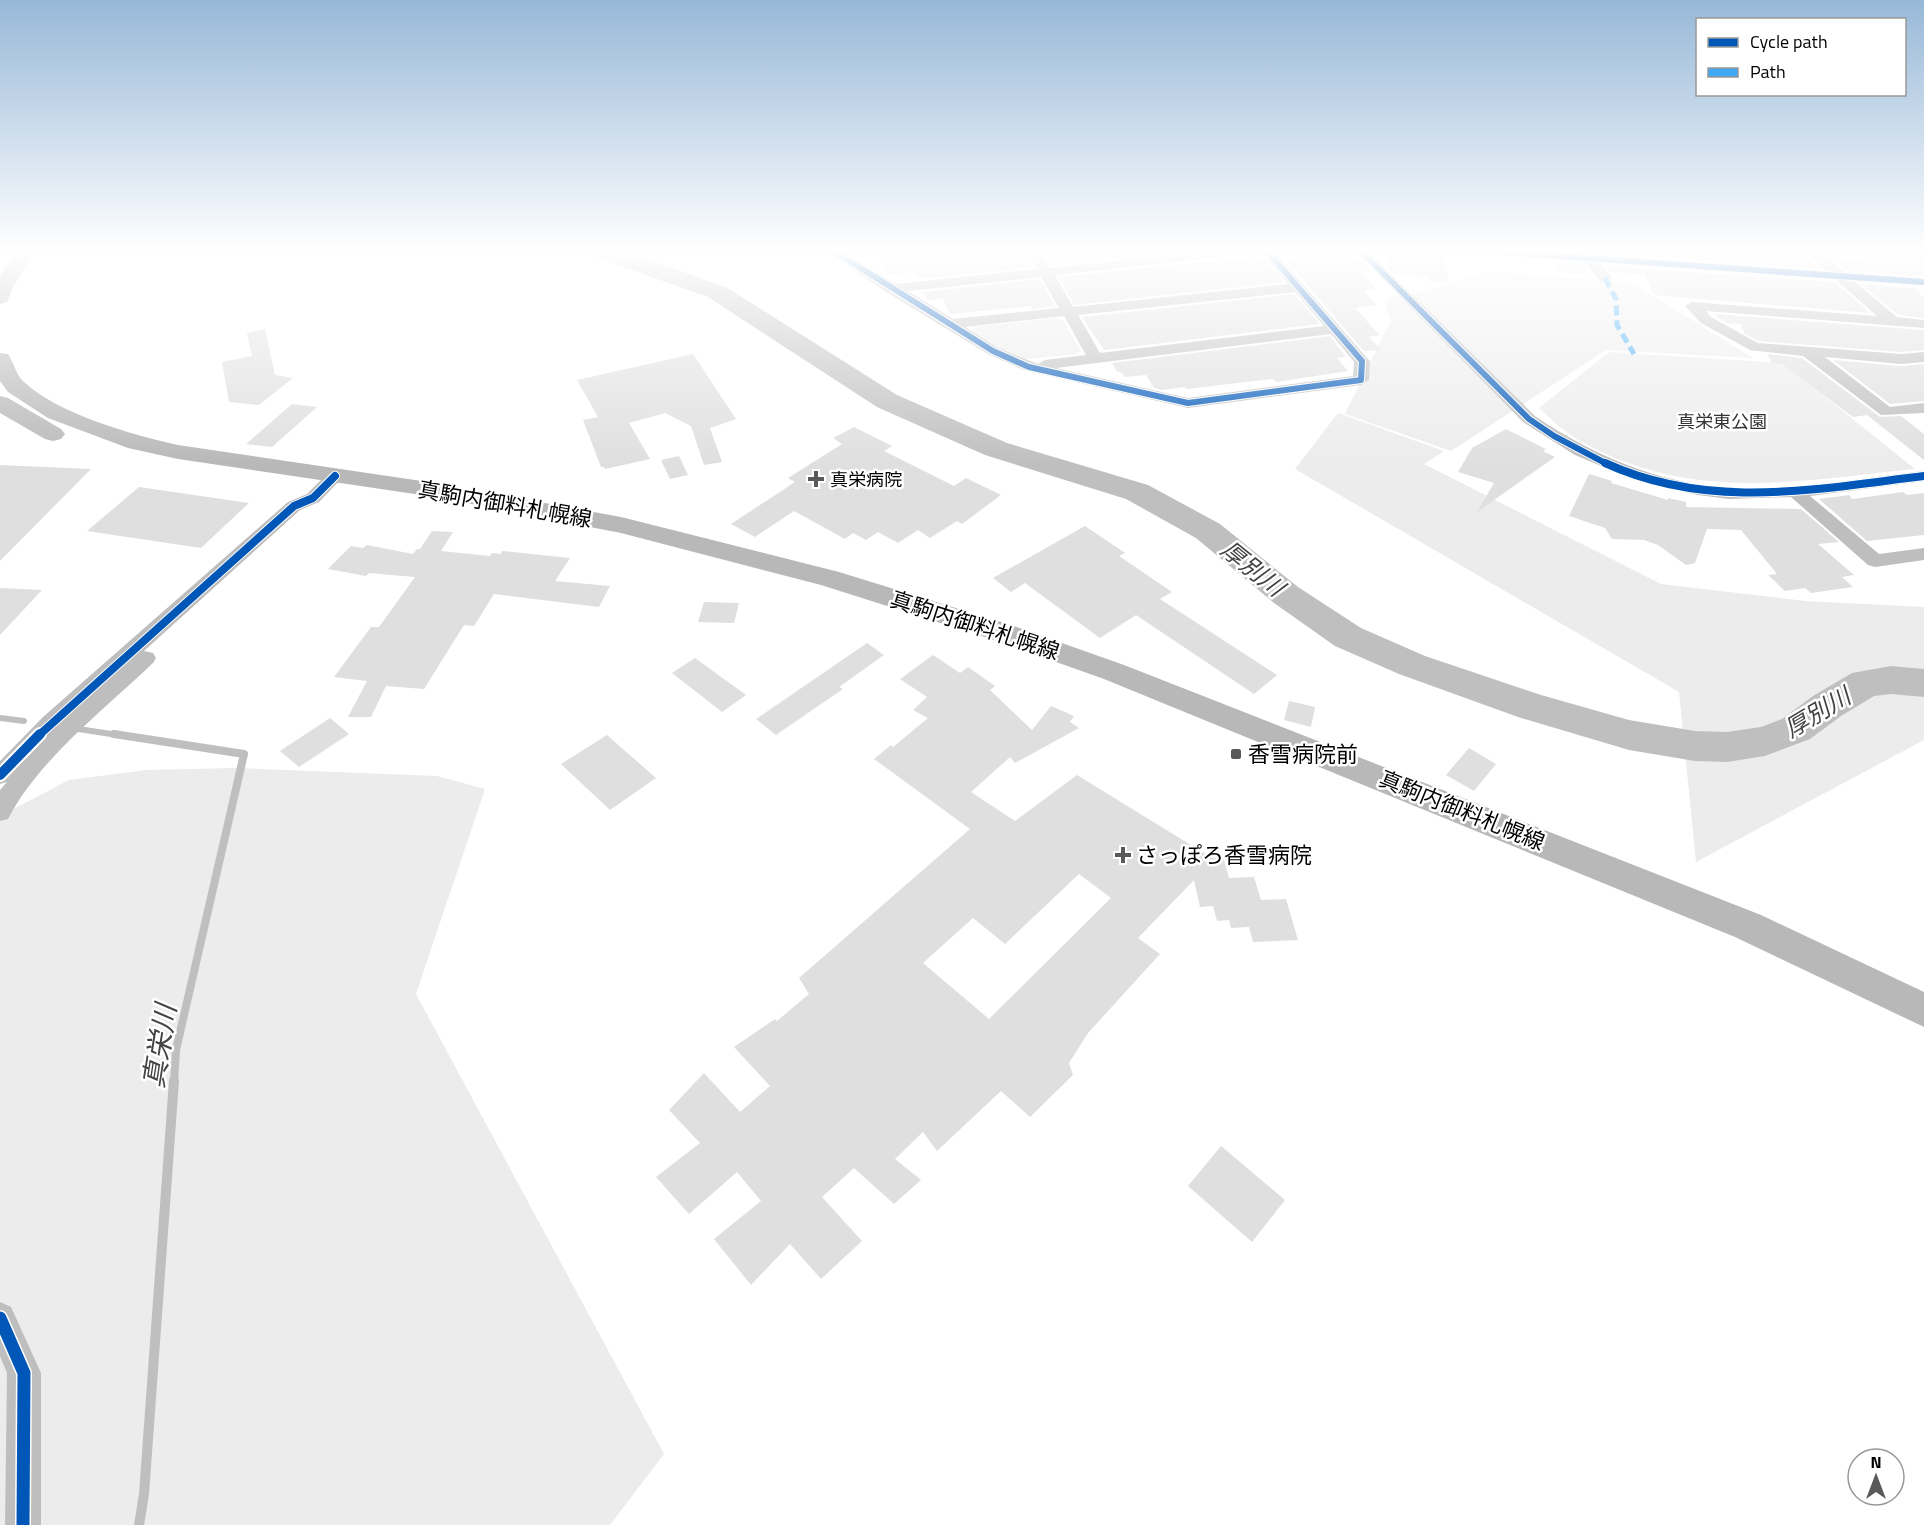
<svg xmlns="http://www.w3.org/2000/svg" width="1924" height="1525" font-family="'Titillium Web','Noto Sans JP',sans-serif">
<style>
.green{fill:#ececec}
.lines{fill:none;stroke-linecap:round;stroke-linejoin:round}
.stream-far2{stroke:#bfbfbf;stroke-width:6}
.stream-far1{stroke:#bfbfbf;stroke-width:8}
.stream{stroke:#bfbfbf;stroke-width:10}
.river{fill:#bfbfbf;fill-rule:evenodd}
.building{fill:#dfdfdf;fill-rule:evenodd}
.street{fill:#bebebe;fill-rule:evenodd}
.secondary{fill:#b8b8b8;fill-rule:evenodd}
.quiet{stroke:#3fa9f5;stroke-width:5;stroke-dasharray:10 5;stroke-linecap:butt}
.cycleway-far3-casing{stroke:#fff;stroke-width:8}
.cycleway-far2-casing{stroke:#fff;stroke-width:10}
.cycleway-far1-casing{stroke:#fff;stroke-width:14}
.cycleway-casing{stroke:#fff;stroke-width:16}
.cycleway-far3{stroke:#0057b8;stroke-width:6}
.cycleway-far2{stroke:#0057b8;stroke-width:8}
.cycleway-far1{stroke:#0057b8;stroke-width:10}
.cycleway{stroke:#0057b8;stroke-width:13}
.poi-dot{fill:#595959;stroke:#fff;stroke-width:2}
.labels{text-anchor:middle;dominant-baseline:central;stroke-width:5;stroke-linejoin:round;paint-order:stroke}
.far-park-label{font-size:18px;fill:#333;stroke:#fff}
.far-poi-label{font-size:18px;fill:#000;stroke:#fff;text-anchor:start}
.street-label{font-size:22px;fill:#000;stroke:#fff}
.poi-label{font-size:22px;fill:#000;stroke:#fff;text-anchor:start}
.water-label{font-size:24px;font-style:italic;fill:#444;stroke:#fff}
.near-water-label{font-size:28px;font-style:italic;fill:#444;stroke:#fff}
</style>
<rect width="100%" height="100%" fill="#fff"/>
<g class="green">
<path d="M1487 271 1633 283 1753 358 1606 350 1451 451 1345 414 1391 320 1385 304 1390 297 1425 292Z"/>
<path d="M1055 318 1063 320 1081 350 1077 354 1026 359 997 349 971 333 974 327Z"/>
<path d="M1609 352 1783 363 1915 469C1797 481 1692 503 1582 442 1566 433 1552 420 1539 408Z"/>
<path d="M1338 413 1444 451 1424 464 1661 584 1806 601 1924 607V740L1696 862 1679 692 1295 469Z"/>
<path d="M235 768 437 776 485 789 416 994 664 1454 610 1525H0V816L69 780 146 770Z"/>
</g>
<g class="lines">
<g class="stream-far2">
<path d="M0 718 24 721"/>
<path d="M72 728 124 736"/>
</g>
<path class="stream-far1" d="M114 734 244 754 176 1050 174 1083"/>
<path class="stream" d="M139 1525 144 1494 174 1081"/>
<path class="river" d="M592 252H626L726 287 897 395 1007 443 1148 485 1220 524 1298 587 1361 628 1425 656 1541 695 1629 720 1695 731 1727 732 1761 727 1782 719 1813 696 1852 673 1891 666 1924 669V697L1891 694 1874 696 1841 716 1810 739 1765 756 1727 762 1695 761 1629 750 1518 717 1399 674 1335 646 1274 603 1196 538 1126 499 985 455 877 407 708 297 595 257Z"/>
</g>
<g class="building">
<path d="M879 252H1026L1033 267 918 279 915 272 887 274Z"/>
<path d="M1042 252H1148L1151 255 1051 266Z"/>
<path d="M1352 252 1371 272 1360 271 1377 289 1364 291 1377 305 1355 308 1380 335 1369 337 1381 350 1364 351 1284 258Z"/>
<path d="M1386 252 1441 254 1449 282 1430 281 1429 277 1394 274 1389 269Z"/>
<path d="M1593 252H1769L1806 256 1820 268Z"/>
<path d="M1864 252H1924V276L1845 270 1829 257H1869Z"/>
<path d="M1258 256 1262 261 1265 260 1284 282 1074 305 1059 277Z"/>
<path d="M1557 262 1583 264 1588 270H1585L1587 274 1556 272Z"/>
<path d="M1605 266 1835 282 1870 313 1654 295 1644 274 1610 272Z"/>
<path d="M1040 279 1055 306 1032 309 1030 306 950 314 943 299 927 300 923 292Z"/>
<path d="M1861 284 1915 288 1924 298V318L1898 315Z"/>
<path d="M1294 294 1320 324 1104 350 1082 317Z"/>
<path d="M1714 314 1924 330V350L1901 352 1759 341 1745 334 1740 324 1726 323Z"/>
<path d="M265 329 275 375 293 378 259 405 229 402 222 362 252 356 247 333Z"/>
<path d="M1330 336 1344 354 1345 357 1337 358 1348 371 1276 382 1273 379 1186 389 1185 387 1162 390 1154 388 1146 375 1125 377 1121 372H1117L1112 363Z"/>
<path d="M693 354 736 419 710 428 722 462 704 465 691 426 665 413 629 423 650 459 605 469 604 467H601L583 420 598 417 577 380Z"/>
<path d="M1767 354 1802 358 1880 417 1901 416 1924 434V460L1867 415 1853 417 1782 364 1772 363Z"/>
<path d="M1833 360 1901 366 1924 364V401L1890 404Z"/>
<path d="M292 404 317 407 272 447 246 444Z"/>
<path d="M854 427 892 446 884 451 954 486 966 478 1001 495 962 524 957 521 930 538 918 530 898 543 878 532 866 540 853 533 845 539 794 511 755 537 731 524 795 482 788 478 842 444 833 438Z"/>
<path d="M1506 429 1546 449 1543 451 1555 457 1477 512 1494 483 1458 472 1472 448Z"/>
<path d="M679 456 688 475 670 479 661 460Z"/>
<path d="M0 465 91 469 0 561Z"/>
<path d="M1589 474 1612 481 1611 483 1668 500V498L1686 502V507L1801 509 1839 542 1818 544 1854 575 1842 577 1853 587 1811 593 1805 588 1785 591 1768 575 1777 574 1741 530 1707 529 1695 563 1686 565 1658 545 1644 540 1612 539 1605 528 1569 516Z"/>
<path d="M139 487 249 503 201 548 87 531Z"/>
<path d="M1903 492 1907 495 1924 493V535L1867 541 1819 499 1849 495 1852 499Z"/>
<path d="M1085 526 1125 553 1119 556 1172 592 1160 599 1277 675 1254 694 1136 615 1100 638 1025 583 1011 592 993 578Z"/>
<path d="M432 531 453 532 441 551 490 556 492 553 501 554 502 551 570 558 555 581 610 586 599 607 494 594 474 626 464 625 424 689 386 686 371 717H348L367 681 334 677 371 627H379L415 577 369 573 366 576 328 569 351 546 363 548 367 545 413 554 417 549H420Z"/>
<path d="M0 588 42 590 0 635Z"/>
<path d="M704 602 739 603 734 623 698 622Z"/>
<path d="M867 643 884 655 839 687 843 689 776 735 756 719Z"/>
<path d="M933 655 960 673 968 667 995 686 990 690 1032 730 1051 706 1074 716 1070 722 1079 728 1015 763 1010 757 971 792 1015 821 1077 775 1212 858 1223 857 1229 878 1254 877 1261 900 1286 899 1298 940 1253 942 1249 927 1231 928 1229 920 1217 921 1213 906 1200 907 1194 880 1138 938 1160 954 1088 1033 1069 1063 1073 1075 1030 1117 1001 1091 937 1151 923 1132 895 1159 921 1180 894 1204 854 1168 822 1197 862 1241 821 1279 790 1244 751 1285 714 1239 761 1201 737 1172 689 1214 656 1177 700 1143 669 1110 704 1073 740 1112 770 1086 734 1047 775 1019 777 1021 809 994 799 978 970 829 874 759 891 745 893 747 928 718 913 710 927 697 900 679ZM1079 874 1111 898 989 1019 923 963 973 918 1005 944Z"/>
<path d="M695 658 746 695 722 712 672 673Z"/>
<path d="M1289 701 1315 707 1311 727 1284 720Z"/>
<path d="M330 718 349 734 299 767 280 751Z"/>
<path d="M607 735 656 778 610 810 561 764Z"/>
<path d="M1469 748 1496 764 1474 791 1446 775Z"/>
<path d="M1221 1146 1285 1200 1252 1242 1188 1186Z"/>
</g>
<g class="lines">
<g class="street">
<path d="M828 252H844L896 284 1037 269 1028 252H1040L1050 268 1198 252H1239L1232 256 1055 275 1073 307 1288 284 1261 252H1275L1367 358 1370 361 1369 380 1361 385 1188 408 1024 370 988 354 886 292ZM1041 277 1059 308 953 319 908 291ZM1295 292 1324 326 1100 353 1078 315ZM1064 316 1086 355 1045 360 1038 364 998 348 965 327ZM1331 334 1354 362 1353 376 1188 398 1056 368Z"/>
<path d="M1356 252H1369L1535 416C1603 462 1678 491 1761 489 1815 487 1870 477 1924 471V481L1810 496 1879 554 1924 548V560L1875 567 1868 565 1791 497 1729 499 1698 495 1632 479 1575 455 1523 422Z"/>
<path d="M1495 252H1590L1592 254 1826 271 1805 252H1820L1844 272 1924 278V286L1854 281 1897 317 1924 320V328L1706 311 1711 317 1758 343 1901 354 1924 352V362L1901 364 1825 357 1890 407 1924 403V413L1881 415 1803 356 1750 350 1701 323 1685 306 1692 302 1877 316 1836 280 1600 263 1612 278 1605 282 1600 281 1584 262 1502 256Z"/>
<path d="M335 471 341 472 344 476 319 502 300 510 144 651 153 653 156 658 153 663C104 710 39 759 8 819L0 821V790L7 782 0 784V761L43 717 288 502 307 494 329 472Z"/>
<path d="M0 1302 11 1307 41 1373V1525H5L7 1373 0 1356Z"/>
</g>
<g class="secondary">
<path d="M16 252H34L13 287 7 302 0 304V276Z"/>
<path d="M0 353 8 354C14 363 16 375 24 382 58 414 133 435 178 445L435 483 621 517 839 572 1014 626 1124 665 1761 915 1924 992V1027L1735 937 1104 679 994 640 821 585 621 533 435 497 178 459 128 448 48 418 8 392 0 381Z"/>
<path d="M0 396 8 398 61 429 65 434 61 439 53 441 45 439 0 413Z"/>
</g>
<path class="quiet" d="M1605 278 1616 299 1617 325 1634 354"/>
<g class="cycleway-far3-casing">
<g id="cycleway-far3">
<path d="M835 252 993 351 1029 367 1188 403 1361 380 1362 361 1268 252"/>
<path d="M1362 252 1529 419 1554 436 1609 465"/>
<path d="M1502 252 1924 282"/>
</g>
</g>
<g class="cycleway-far2-casing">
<g id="cycleway-far2">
<path d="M1605 463C1710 511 1815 489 1924 476"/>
<path d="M38 736 294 506 313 498 335 476"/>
</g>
</g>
<g class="cycleway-far1-casing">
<path id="cycleway-far1" d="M0 775 40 734"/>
</g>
<g class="cycleway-casing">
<path id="cycleway" d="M0 1318 24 1373 23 1525"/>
</g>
<use href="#cycleway-far3" class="cycleway-far3"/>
<use href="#cycleway-far2" class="cycleway-far2"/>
<use href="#cycleway-far1" class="cycleway-far1"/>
<use href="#cycleway" class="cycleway"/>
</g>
<linearGradient id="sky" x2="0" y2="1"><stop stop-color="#97b8d8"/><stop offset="0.54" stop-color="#fff"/><stop offset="1" stop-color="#fff" stop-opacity="0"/></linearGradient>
<rect width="1924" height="465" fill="url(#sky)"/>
<g class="poi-dot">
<path d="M813 470h6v6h6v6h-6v6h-6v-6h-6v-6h6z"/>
<rect x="1230" y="748" width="12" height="12" rx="3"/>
<path d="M1120 846h6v6h6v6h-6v6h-6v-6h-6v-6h6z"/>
</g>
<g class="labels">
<g class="far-park-label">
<text x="1722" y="421">真栄東公園</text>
</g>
<g class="far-poi-label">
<text x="830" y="479">真栄病院</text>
</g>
<g class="street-label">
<text transform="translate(505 504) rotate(10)">真駒内御料札幌線</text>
<text transform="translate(975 625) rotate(18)">真駒内御料札幌線</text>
<text transform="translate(1462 810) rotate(22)">真駒内御料札幌線</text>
</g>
<g class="poi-label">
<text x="1248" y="754">香雪病院前</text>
<text x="1136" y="855">さっぽろ香雪病院</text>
</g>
<g class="water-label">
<text transform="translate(1253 568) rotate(39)">厚別川</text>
<text transform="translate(1817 712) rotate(-31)">厚別川</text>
</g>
<g class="near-water-label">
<text transform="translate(159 1046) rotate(-81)">真栄川</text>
</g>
</g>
<rect x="1696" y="18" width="210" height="78" fill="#ffffff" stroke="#999999" stroke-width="1.5"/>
<rect x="1708" y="38" width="30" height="9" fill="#0057b8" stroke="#999999" stroke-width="1.5"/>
<text x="1750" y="48" font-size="18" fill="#000000">Cycle path</text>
<rect x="1708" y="68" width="30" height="9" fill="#3fa9f5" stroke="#999999" stroke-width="1.5"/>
<text x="1750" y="78" font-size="18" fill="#000000">Path</text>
<g transform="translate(1876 1477)"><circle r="28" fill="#ffffff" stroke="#999999" stroke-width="1.5"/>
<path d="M0-4.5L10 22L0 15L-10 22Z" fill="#595959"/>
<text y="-9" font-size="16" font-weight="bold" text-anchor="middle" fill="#000000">N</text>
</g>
</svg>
